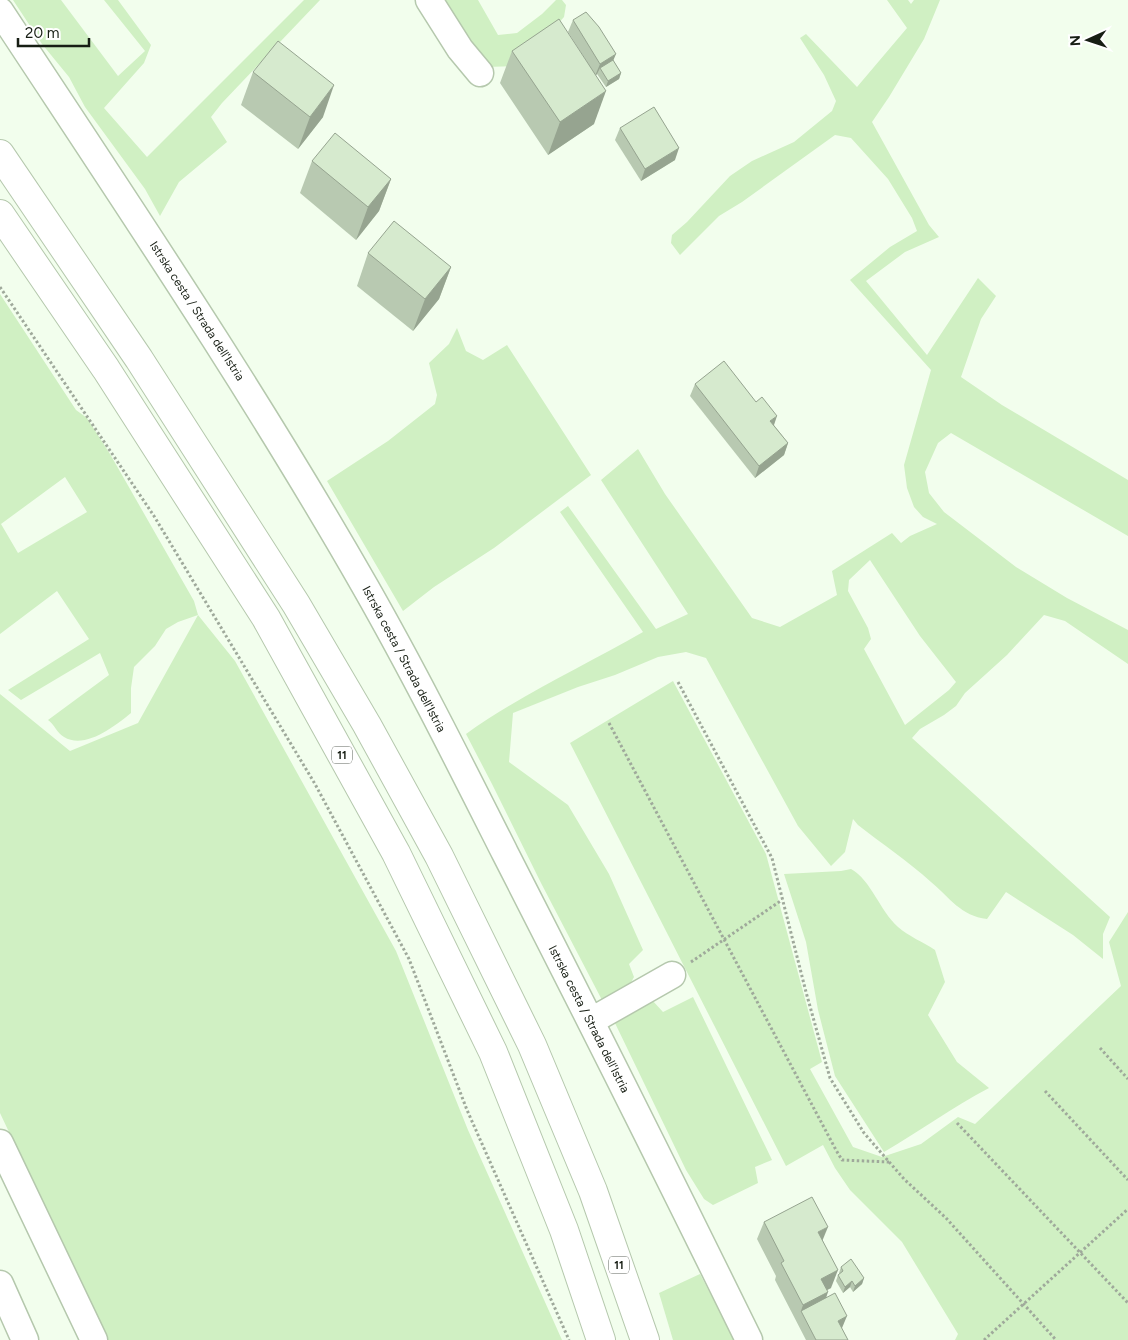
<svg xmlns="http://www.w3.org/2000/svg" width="1128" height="1340" font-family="Figtree,sans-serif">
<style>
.green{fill:#d0f0c3;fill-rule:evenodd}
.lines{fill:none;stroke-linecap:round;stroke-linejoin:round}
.minor-casing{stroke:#b5c8ad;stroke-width:29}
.highway-casing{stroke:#b5c8ad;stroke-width:30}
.path{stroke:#9fa99b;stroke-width:3;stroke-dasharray:2.5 2.5;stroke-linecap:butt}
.minor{stroke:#fff;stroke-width:26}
.highway{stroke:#fff;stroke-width:28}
.wall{fill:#b8c9b1}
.shaded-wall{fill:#96a490}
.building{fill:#d6eace;stroke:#96a490}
.labels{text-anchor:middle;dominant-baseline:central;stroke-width:4;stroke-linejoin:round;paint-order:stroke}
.shield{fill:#fff;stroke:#5d625a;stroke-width:1}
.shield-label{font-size:11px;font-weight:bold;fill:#171e14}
.street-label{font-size:12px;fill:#171e14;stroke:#fff}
</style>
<rect width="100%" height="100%" fill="#f2feed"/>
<g class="green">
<path d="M13 0H61L118 76 145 51 104 0H118L151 45 144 63 104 108 147 157 304 0H320L222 103 211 117 227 142 179 182 160 216 145 189 85 107 69 77 42 44Z"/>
<path d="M436 0H478L498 35 517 33 542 14 556 0H562L566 5 564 17 538 46 514 66 486 67Z"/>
<path d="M887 0H908L911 4 914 0H940L924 39 889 97 872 122 929 225 939 237 905 252 866 281 927 355 978 278 996 296 981 319 961 377 1002 405 1128 480V536L951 433 938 443 925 472 929 493 944 512 1016 567 1067 598 1128 630V664L1065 621 1044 615 1007 655 965 693 956 706 944 715 920 729 912 738 1110 917 1103 934V959L1073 935 1006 892 987 919C961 916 950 898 931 882 908 861 882 844 858 825L853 819 845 852 831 866 798 826 706 658 686 652 658 657 615 675 578 687 513 713 509 762 568 805 609 874 643 950 629 964 634 977 627 990 603 1002 541 883 492 784 466 734C522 694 584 666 643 632L560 512 568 506 656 629 688 614 601 480 638 449 665 494 752 618 780 627 837 595 832 571 892 533 901 543 910 536 937 524 923 517 914 507 907 488 904 465 931 370 850 280 890 247 917 231 912 218 888 179 851 138 835 135 742 202 719 216 680 255 671 243 672 235 687 222 730 176 752 161 794 142 832 111 836 101 824 75 800 38 806 34 857 87 907 28ZM870 560 920 636 956 682 949 690 905 725 864 649 871 639 868 628 848 591 849 580Z"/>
<path d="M0 294 76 410 87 418 110 454 194 601 198 615 235 661 396 951 468 1130 562 1340H107L0 1113V694L70 751 138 723 198 615 178 622 166 629 155 646 134 667 131 688V713C115 726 85 750 64 737 57 733 54 724 48 720L109 675 100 653 21 700 8 690 89 639 57 591 0 634ZM65 477 87 512 18 553 1 524Z"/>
<path d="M457 328 466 351 483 360 507 345 591 475 494 548 434 587 403 611 327 481 388 441 435 404 437 395 429 363 449 344Z"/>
<path d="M673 681 766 854 822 1062 810 1069 853 1147 882 1157 921 1144 958 1117 975 1124 1121 986 1109 942 1128 912V1340H955L958 1334 902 1242 850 1190 835 1168 823 1145 786 1166 570 743Z"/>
<path d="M851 869C871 880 880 911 898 927 908 936 923 942 935 950L945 982 928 1015 957 1062 989 1088C953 1107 920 1131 884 1152L835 1076 818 1010 806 942 784 874 841 871Z"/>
<path d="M693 997 772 1160 755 1167 758 1183 713 1205 704 1199 686 1170 614 1021 652 1000 663 1012Z"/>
<path d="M700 1274 735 1340H673L659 1293Z"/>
</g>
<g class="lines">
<g class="minor-casing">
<g id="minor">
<path d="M429 0 460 49 480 73"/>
<path d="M0 11C125 201 253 390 366 588 415 674 460 764 505 853 588 1015 669 1177 749 1340"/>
<path d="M591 1021 672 975"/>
<path d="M0 1143 94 1340"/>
<path d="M0 1284 25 1340"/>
</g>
</g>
<g class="highway-casing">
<g id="highway">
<path d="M0 154 139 359 296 604 367 725 439 856 532 1045 593 1191 645 1340"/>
<path d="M0 214 106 369 266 618 396 853 493 1052 564 1230 601 1340"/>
</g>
</g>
<g class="path">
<path d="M0 287 154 516 315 784 409 959 467 1110 569 1340"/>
<path d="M678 682 772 858 806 992 830 1078 864 1133 904 1179 946 1218 1056 1340"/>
<path d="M609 723 836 1150 842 1160 889 1162"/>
<path d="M691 962 782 900"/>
<path d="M1100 1048 1128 1079"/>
<path d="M1045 1091 1128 1180"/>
<path d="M957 1123 1128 1303"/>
<path d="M984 1340 1128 1209"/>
</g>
<use href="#minor" class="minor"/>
<use href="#highway" class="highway"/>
</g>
<g class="wall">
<path d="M573 20 613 60 621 73 619 79 606 87 597 74 596 75 594 124 548 155 500 83 512 51 589 65 568 32Z"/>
<path d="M253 72 323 117 298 149 241 105Z"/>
<path d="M620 128 675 160 641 181 615 140Z"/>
<path d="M312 161 391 179 379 211 356 240 300 193Z"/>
<path d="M368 253 451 267 439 299 413 331 357 286Z"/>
<path d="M695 384 756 402 788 443 784 455 755 478 690 396Z"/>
<path d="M764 1222 823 1241 831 1288 827 1290 826 1298 848 1340H806L775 1280 776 1276 757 1239Z"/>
<path d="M841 1267 864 1278 862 1284 853 1292 850 1287 843 1293 836 1281 838 1275 839 1274V1273Z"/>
</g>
<g class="shaded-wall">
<path d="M616 54 611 66 600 68 597 74 595 76 600 64Z"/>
<path d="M621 73 619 79 606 87 608 81Z"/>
<path d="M334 85 323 117 298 149 310 117Z"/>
<path d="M606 91 594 124 548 155 560 122Z"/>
<path d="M679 148 675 160 641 181 645 169Z"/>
<path d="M391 179 379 211 356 240 368 207Z"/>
<path d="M451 267 439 299 413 331 425 299Z"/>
<path d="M777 416 773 428 770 421Z"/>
<path d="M788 443 784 455 755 478 759 466Z"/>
<path d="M828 1227 821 1244 818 1232Z"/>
<path d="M838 1270 831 1288 815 1296 821 1279Z"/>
<path d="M864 1278 862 1284 853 1292 855 1286Z"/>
<path d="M852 1281 850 1287 843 1293 845 1287Z"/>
<path d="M828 1292 822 1310 801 1311 803 1305Z"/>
<path d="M847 1316 842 1328 834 1333 838 1321Z"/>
</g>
<g class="building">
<path d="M586 12 599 27 616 54 600 64 573 20Z"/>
<path d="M559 19 606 91 560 122 512 51Z"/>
<path d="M278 41 334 85 310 117 253 72Z"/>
<path d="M613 60 621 73 608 81 600 68Z"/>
<path d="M654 107 679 148 645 169 620 128Z"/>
<path d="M335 133 391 179 368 207 312 161Z"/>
<path d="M394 221 451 267 425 299 368 253Z"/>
<path d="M724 361 756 402 762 397 777 416 770 421 788 443 759 466 695 384Z"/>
<path d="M812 1197 828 1227 818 1232 838 1270 821 1279 828 1292 803 1305 781 1263 784 1261 764 1222Z"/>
<path d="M851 1259 864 1278 855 1286 852 1281 845 1287 838 1275 843 1271 841 1267Z"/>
<path d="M835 1293 847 1316 838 1321 848 1340H816L801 1311Z"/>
</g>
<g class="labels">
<g class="shield">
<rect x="332" y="746.5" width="20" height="17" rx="4"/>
<rect x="609" y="1256.5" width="20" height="17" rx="4"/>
</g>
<g class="shield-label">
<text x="342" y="755">11</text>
<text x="619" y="1265">11</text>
</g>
<g class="street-label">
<text transform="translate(197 311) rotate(57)">Istrska cesta / Strada dell'Istria</text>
<text transform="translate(404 659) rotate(62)">Istrska cesta / Strada dell'Istria</text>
<text transform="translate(589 1019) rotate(63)">Istrska cesta / Strada dell'Istria</text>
</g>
</g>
<g transform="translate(1088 40) rotate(267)" stroke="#ffffff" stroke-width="4" paint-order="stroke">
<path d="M0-4L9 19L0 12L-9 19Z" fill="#171e14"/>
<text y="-8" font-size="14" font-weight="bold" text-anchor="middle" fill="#171e14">N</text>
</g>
<path d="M18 38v8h71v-8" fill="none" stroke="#171e14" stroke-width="2.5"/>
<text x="25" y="38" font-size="15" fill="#171e14" stroke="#ffffff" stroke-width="4" paint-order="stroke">20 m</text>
</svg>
